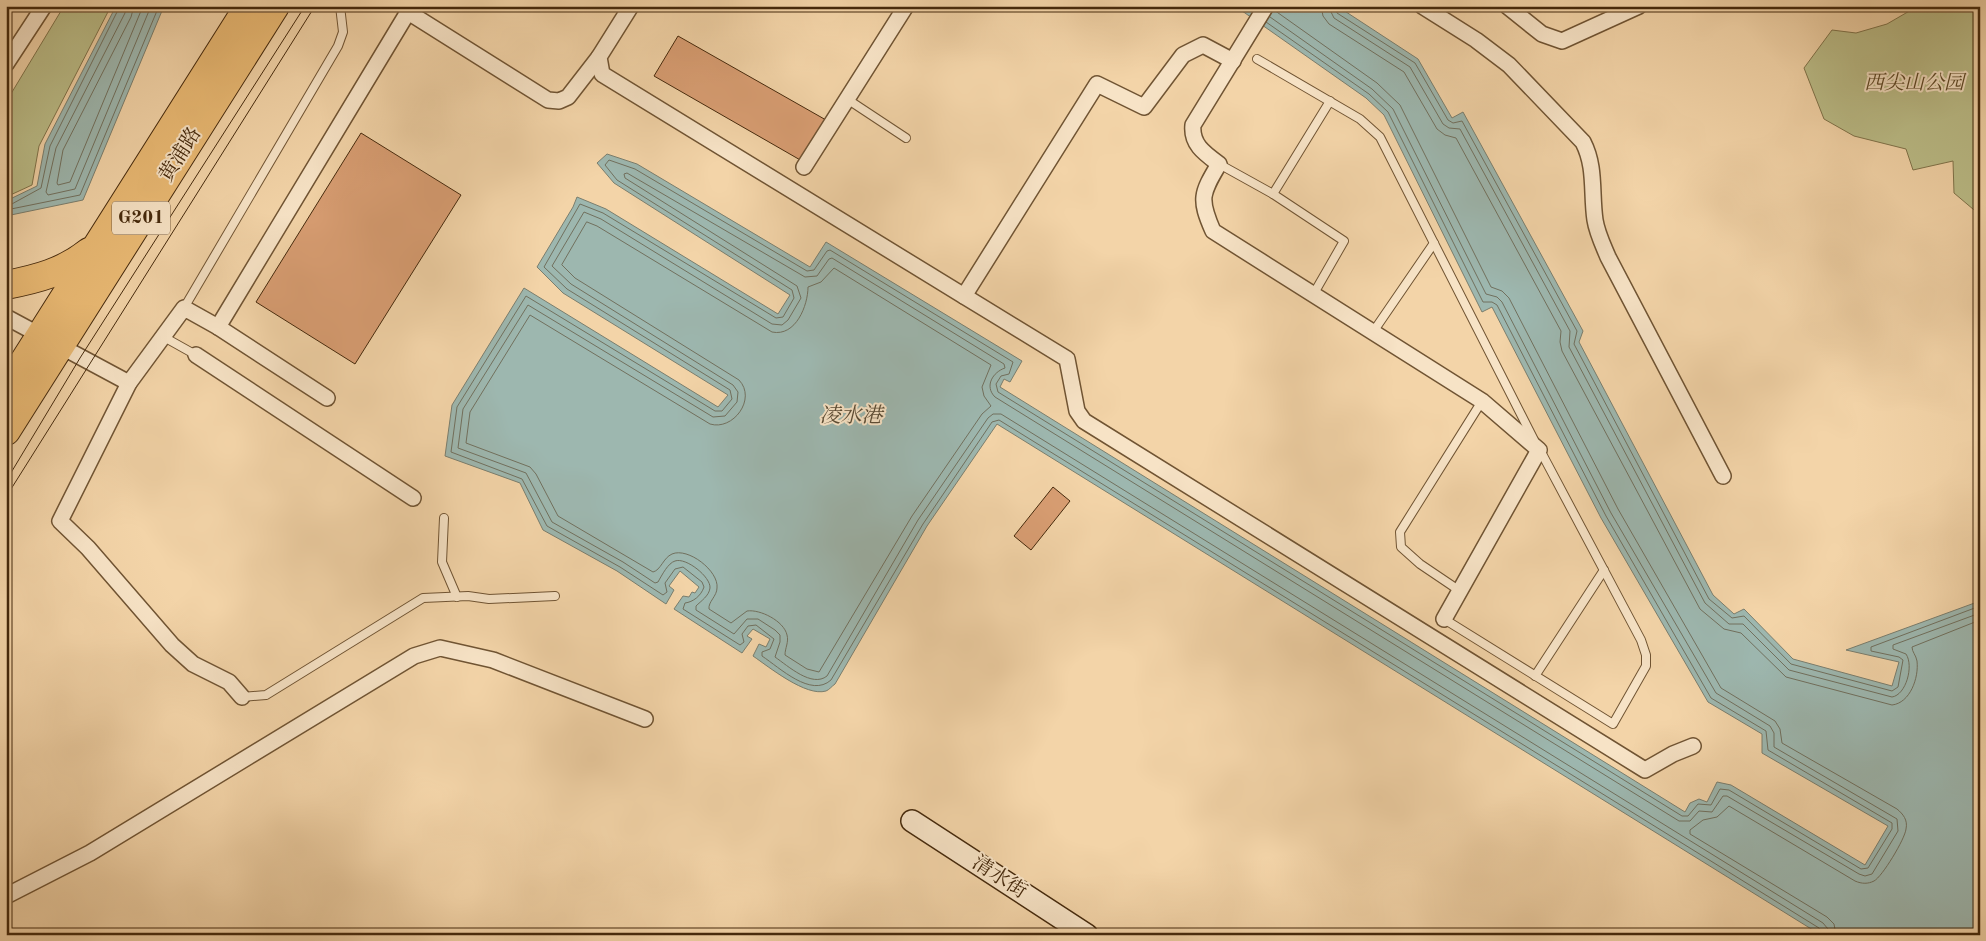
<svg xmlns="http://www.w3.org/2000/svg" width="1986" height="941" font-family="'Old Standard TT','Noto Serif SC',serif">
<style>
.green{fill:#bbbd88;stroke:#80734a}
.water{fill:#9db7af;stroke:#7a7e6e}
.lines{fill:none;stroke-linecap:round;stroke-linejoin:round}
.shore{stroke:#71705e;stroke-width:1}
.building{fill:#d99e73;stroke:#45290c}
.lane-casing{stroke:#705433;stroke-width:10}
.street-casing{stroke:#705433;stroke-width:18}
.secondary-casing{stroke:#45290c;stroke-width:24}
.highway-casing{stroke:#45290c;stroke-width:30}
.lane{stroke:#f7e3c6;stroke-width:8}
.street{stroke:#f7e3c6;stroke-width:15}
.secondary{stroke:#f7e3c6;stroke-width:21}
.highway{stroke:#eaba74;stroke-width:28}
.tram{stroke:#45290c;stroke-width:1}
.labels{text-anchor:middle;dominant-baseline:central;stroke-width:4;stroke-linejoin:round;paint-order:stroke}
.shield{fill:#f7e3c6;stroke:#7a6144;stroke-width:1}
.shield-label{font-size:19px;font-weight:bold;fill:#45290c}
.park-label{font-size:20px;font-style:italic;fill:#5d4725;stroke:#f7e3c6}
.street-label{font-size:20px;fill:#45290c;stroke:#f7e3c6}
.water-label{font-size:21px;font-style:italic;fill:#5b4c35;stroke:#f7e3c6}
</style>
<rect width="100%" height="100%" fill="#f3d4a8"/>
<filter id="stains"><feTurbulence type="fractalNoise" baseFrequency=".004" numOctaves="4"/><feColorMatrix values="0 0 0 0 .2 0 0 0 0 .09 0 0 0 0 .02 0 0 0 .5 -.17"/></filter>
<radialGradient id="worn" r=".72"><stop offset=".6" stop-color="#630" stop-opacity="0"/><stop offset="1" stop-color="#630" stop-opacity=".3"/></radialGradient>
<g class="green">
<path d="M64 6H111L39 146 32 185 6 197V102Z"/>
<path d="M1918 6H1980V215L1954 193 1953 161 1913 170 1906 149 1854 136 1824 119 1804 68 1832 30 1856 33 1887 24Z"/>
</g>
<g class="water">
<path d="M116 6H164L83 200 6 216V201L37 186 45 144Z"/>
<path d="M1235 6H1337L1418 59 1452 118 1463 112 1583 331 1579 342 1713 595 1734 614 1744 609 1793 659 1892 686 1899 662 1846 650 1980 601V935H1821L997 424 927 526 835 684C832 686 829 690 826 691 806 697 769 667 753 656L759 644 766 647 770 639 753 629 747 636 752 639 742 653 674 609 683 596 689 597 692 592 695 593 699 587 680 571 669 586 674 590 666 604 617 571 543 530 520 483 445 456 452 405 524 288 718 407 728 395 563 293 537 267 573 207 577 197 606 209 778 314 790 295 614 183 597 163 607 154 637 164 810 267 826 242 1022 361 1010 382 1004 379 1000 387 1685 812 1690 803 1699 799 1707 802 1717 782 1731 785 1865 865 1888 826 1762 753V734L1708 702 1601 518 1492 307 1482 312 1384 115 1366 98Z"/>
</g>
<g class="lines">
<g class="shore">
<path d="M120 6 50 146 41 188 10 205 11 209 80 195 159 6"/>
<path d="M126 6 125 13 56 148 46 192 48 195 75 189 151 6"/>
<path d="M134 6 131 17 63 150 57 183 58 185 70 182 143 6"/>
<path d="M1321 6 1323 16 1329 24 1404 72 1437 129 1445 135 1456 138 1561 331 1560 342 1562 351 1700 609 1724 629 1741 633 1786 677 1892 705C1910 703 1919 678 1917 661 1916 655 1912 652 1912 647L1980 620"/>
<path d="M1328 6 1334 18 1410 67 1443 124 1449 128 1460 129 1570 331 1569 347 1705 603 1729 624H1743L1789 670 1892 697C1906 695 1914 666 1906 654L1893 649V645L1980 613"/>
<path d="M1335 6 1337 13 1415 63 1448 120 1453 123 1462 121 1577 331 1574 344 1709 599 1732 618 1744 616 1791 664 1892 691 1898 687 1903 660 1899 657 1871 651V647L1980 606"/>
<path d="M1274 10 1377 83 1400 105 1491 287 1502 291 1509 298 1618 509 1721 688 1775 721 1780 729 1782 743 1897 809C1903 814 1908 820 1906 829 1905 839 1882 877 1874 881 1868 884 1862 884 1855 881L1729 806 1717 817 1703 820 1690 830V834L1827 917 1834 924 1836 935"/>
<path d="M1270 17 1372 89 1393 109 1486 294 1497 297 1502 302 1611 513 1716 693 1770 726 1774 733V747L1897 819 1898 831 1872 874 1865 876 1859 874 1727 796H1723L1712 812 1699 811 1690 821H1679L995 397C984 386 993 372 1005 368L1004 364 832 258 829 259 817 276 805 277 627 173 624 174 625 178 797 286 801 298 788 320 782 325 772 324 601 219 584 212 552 266 571 284 733 385 738 392 737 402 725 416 713 417 528 305 463 409 458 448 526 473 552 522 623 562 655 583 658 582C662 575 668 563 675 561 686 557 711 577 710 588 709 596 701 601 696 606V610L734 634 747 619H758L775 630 780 635V642L775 657C788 666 812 688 827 676L918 520 988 418 993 414H1001L1823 923 1828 929 1829 935"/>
<path d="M1266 22 1369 94 1388 112 1483 302H1492L1497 305 1606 516 1711 698 1766 731 1768 750 1892 823V829L1868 868 1861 869 1729 790 1720 789 1711 805 1698 804 1688 816H1682L998 392 996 384 1001 376 1009 374 1013 362 830 250 827 251 814 270 807 271 635 169 609 160 605 165 617 180 792 290 794 298 783 317 776 318 603 213 580 204 544 267 567 289 730 390 732 399 722 411H715L526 296 457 407 451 452 522 479 547 526 620 567 663 595 667 592 665 583 675 569 683 567 702 582 704 587C701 596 693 602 685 603L683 609 740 645 744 642 742 634 748 626 756 625 774 639 770 649 762 652V656C780 668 811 698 831 680L923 524 992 422 999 420 1819 928 1822 935"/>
<path d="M587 222 597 226 772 332C796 337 808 305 808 287L821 282 834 268 991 365 982 387 984 396 991 406 982 414 912 516 819 672 807 669 785 655C785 648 789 642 787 635 784 621 760 609 747 611L731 623 709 609C708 602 717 596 717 588 719 571 688 547 672 554 663 558 661 570 653 572L558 516 536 474 530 467 466 443 470 412 530 315 710 424C733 431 757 399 739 380L575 278 562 265Z"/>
</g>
</g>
<g class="building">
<path d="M678 36 826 120 802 161 654 76Z"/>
<path d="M361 133 461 195 355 364 256 302Z"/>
<path d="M1053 487 1070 501 1031 550 1014 536Z"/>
</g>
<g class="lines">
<g class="lane-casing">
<g id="lane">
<path d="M1257 59 1360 119 1380 137 1534 440"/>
<path d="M847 99 906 138"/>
<path d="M1219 164 1273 194 1344 241 1313 295"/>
<path d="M1273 194 1330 101"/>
<path d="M184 308 338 46 343 32 340 6"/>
<path d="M1373 332 1434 243"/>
<path d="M162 336 196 355"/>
<path d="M444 518 442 562 457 597"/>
<path d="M1460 591 1420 564 1401 547 1400 532 1482 401"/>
<path d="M1444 619 1613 724 1646 666V655L1641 640 1540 450"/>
<path d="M1535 676 1604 570"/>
<path d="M242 697 266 695 423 598 468 596 489 599 555 596"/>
</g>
</g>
<g class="street-casing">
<g id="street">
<path d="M631 6 599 57 602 74 964 296 1097 84 1144 107 1183 55 1203 45 1233 61"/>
<path d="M1266 6 1193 125C1191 144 1204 153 1219 164 1201 194 1199 199 1213 231L1482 401 1539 450 1444 619"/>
<path d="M1422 6 1476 40 1509 65 1583 142C1596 167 1591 193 1595 220 1597 233 1603 245 1608 257L1723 476"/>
<path d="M1507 6 1542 34 1562 41 1639 6"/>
<path d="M6 64 44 6"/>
<path d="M804 167 906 6"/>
<path d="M964 296 1067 359 1077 411 1084 421 1645 770 1673 754 1693 746"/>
<path d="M6 317 129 383"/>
<path d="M218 327 408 12 548 100 559 101 568 97 599 57"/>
<path d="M196 355 413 498"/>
<path d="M242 697 229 682 193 664 172 645 88 548 60 521 129 383 184 308 218 327 327 398"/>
<path d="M6 896 90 853 414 656 440 648 493 660 645 719"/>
</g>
</g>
<g class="secondary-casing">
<path id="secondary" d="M912 821 1087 935"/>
</g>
<g class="highway-casing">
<g id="highway">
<path d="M6 285C37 279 64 272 89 252"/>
<path d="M6 390 249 6"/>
<path d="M6 431 275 6"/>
</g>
</g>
<use href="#lane" class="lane"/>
<use href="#street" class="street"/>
<use href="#secondary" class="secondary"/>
<use href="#highway" class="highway"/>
<g class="tram">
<path d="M6 481 80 358 305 6"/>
<path d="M6 497 315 6"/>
</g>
</g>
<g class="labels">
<rect class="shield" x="112" y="201.5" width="58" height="33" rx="4"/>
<g class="shield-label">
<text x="141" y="218">G201</text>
</g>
<g class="park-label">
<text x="1914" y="84">西尖山公园</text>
</g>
<g class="street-label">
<text transform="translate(181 155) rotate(-58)">黄浦路</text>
<text transform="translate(999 878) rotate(33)">清水街</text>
</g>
<g class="water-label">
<text x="851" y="416">凌水港</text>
</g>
</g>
<rect width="1986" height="941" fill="none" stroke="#f3d4a8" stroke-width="25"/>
<rect x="8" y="8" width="1971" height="926" fill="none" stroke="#45290c" stroke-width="2.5"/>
<rect x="12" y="12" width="1961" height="916" fill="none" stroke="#45290c"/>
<rect width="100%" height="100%" filter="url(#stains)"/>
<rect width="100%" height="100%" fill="url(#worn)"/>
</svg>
